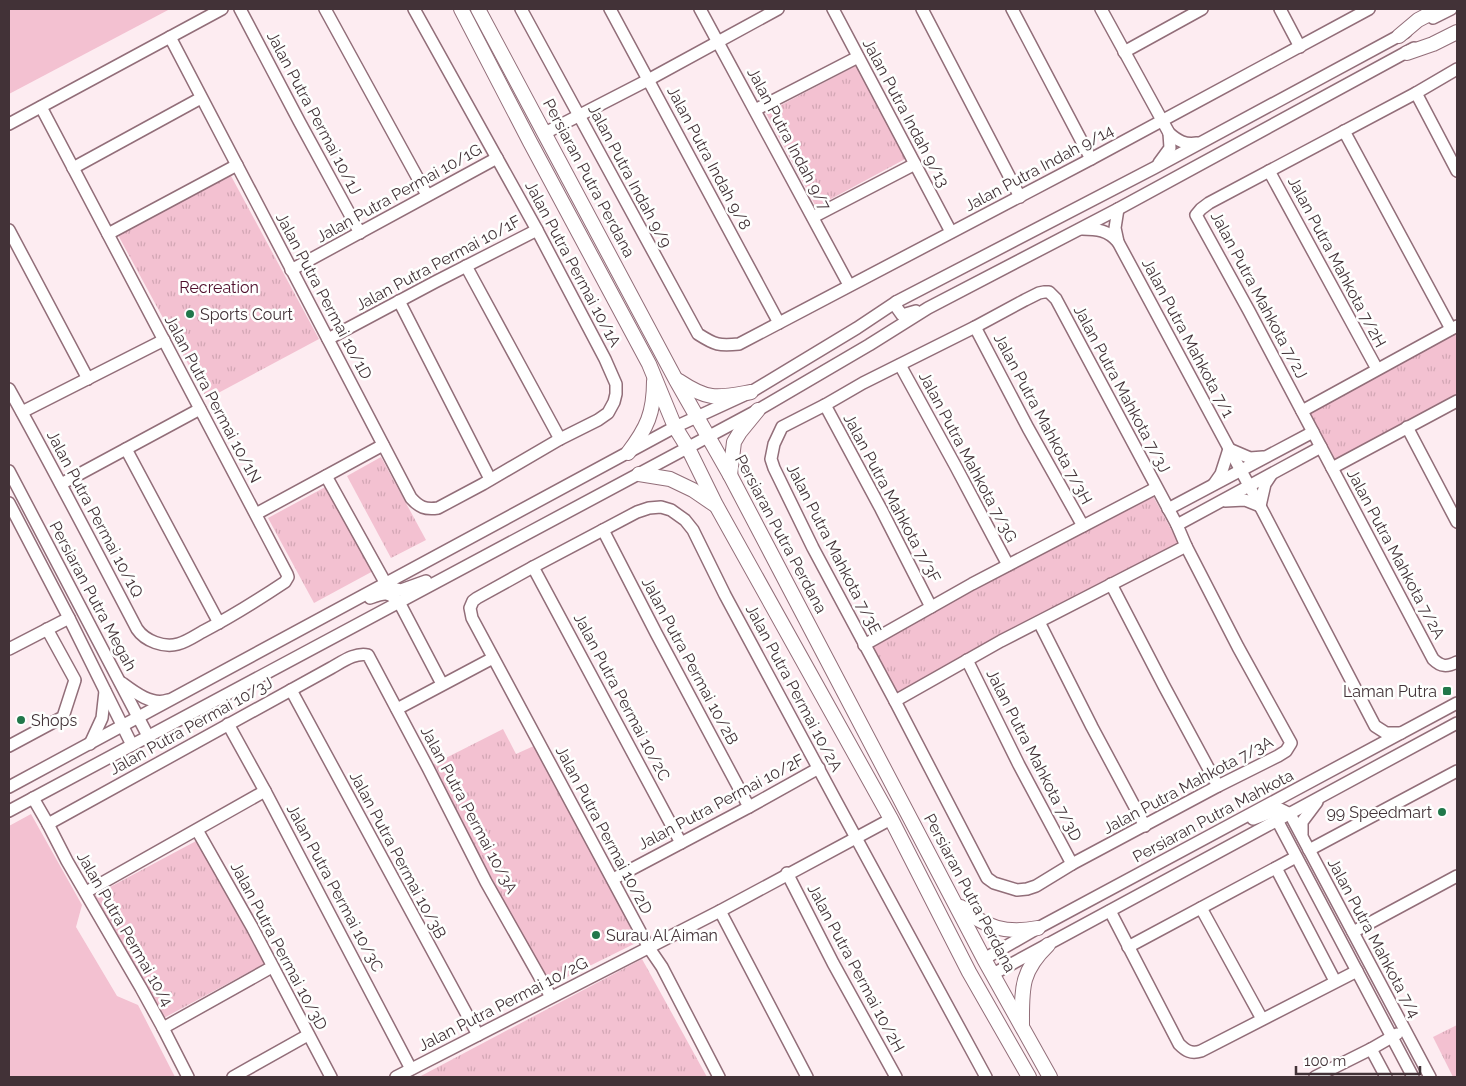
<svg xmlns="http://www.w3.org/2000/svg" width="1466" height="1086" font-family="Raleway,sans-serif">
<style>
.grass{fill:#f3c1d1}
.park{fill:url(#park-tufts)}
.lines{fill:none;stroke-linecap:round;stroke-linejoin:round}
.minor-casing{stroke:#926e79;stroke-width:14}
.major-casing{stroke:#926e79;stroke-width:16}
.minor{stroke:#fff;stroke-width:11}
.major{stroke:#fff;stroke-width:14}
.poi-dot{fill:#21774a;stroke:#fefffe;stroke-width:2}
.labels{text-anchor:middle;dominant-baseline:central;stroke-width:5;stroke-linejoin:round;paint-order:stroke}
.street-label{font-size:16px;fill:#423237;stroke:#fefffe}
.park-label{font-size:16px;fill:#4f0e2c;stroke:#fefffe}
.poi-label{font-size:16px;fill:#423237;stroke:#fefffe;text-anchor:start}
</style>
<defs>
<pattern id="park-tufts" width="24" height="20" patternUnits="userSpaceOnUse" patternTransform="scale(1.25)"><rect width="24" height="20" fill="#f3c1d1"/><path d="M3 7l-1-3M5 7V3M7 7l1-3M15 17l-1-3M17 17v-4M19 17l1-3" fill="none" stroke="#d2a6b4"/></pattern>
</defs>
<rect width="100%" height="100%" fill="#fdecf1"/>
<g class="grass">
<path d="M9 9H170L9 94Z"/>
<path d="M31 814 82 905 76 927 117 996 138 1005 175 1077H9V826Z"/>
</g>
<g class="park">
<path d="M857 65 907 158 816 207 766 113Z"/>
<path d="M230 174 319 339 207 399 118 235Z"/>
<path d="M1457 330V399L1337 463 1308 411Z"/>
<path d="M381 457 426 540 391 558 347 476Z"/>
<path d="M329 485 375 570 314 603 268 518Z"/>
<path d="M1152 494 1180 546 899 695 871 643Z"/>
<path d="M503 729 516 754 536 745 640 941 551 985 514 920 432 765Z"/>
<path d="M198 840 264 964 162 1019 95 895Z"/>
<path d="M642 959 707 1077H419Z"/>
<path d="M1457 1025V1077H1453L1433 1037Z"/>
</g>
<g class="lines">
<g class="minor-casing">
<g id="minor">
<path d="M240 9 299 121 360 233"/>
<path d="M325 9 427 195"/>
<path d="M521 9 698 334C715 345 719 346 739 344L1091 159 1369 9"/>
<path d="M610 9 779 323"/>
<path d="M700 9 849 285"/>
<path d="M833 9 951 232"/>
<path d="M922 9 1020 197"/>
<path d="M1012 9 1091 159"/>
<path d="M1101 9 1169 133C1178 141 1185 145 1197 143"/>
<path d="M1280 9 1300 47"/>
<path d="M1433 18 1451 9"/>
<path d="M170 37 411 498C419 507 425 510 438 508L483 484 560 439 598 420 608 413 614 402 616 394V384L605 359 537 230 414 9"/>
<path d="M1124 52 1202 9"/>
<path d="M1457 69 1416 93 1209 203 1201 209 1196 215 1249 311 1433 659C1441 667 1447 667 1457 662"/>
<path d="M1416 93 1457 171"/>
<path d="M755 110 858 57"/>
<path d="M9 124 222 9"/>
<path d="M1344 131 1451 329"/>
<path d="M545 133 648 80 778 9"/>
<path d="M1159 163 1170 148 1169 133"/>
<path d="M73 168 201 98"/>
<path d="M1269 171 1377 369"/>
<path d="M1118 209 1115 228 1118 242 1260 506 1375 726 1386 733H1401"/>
<path d="M813 217 915 164"/>
<path d="M1082 229C1097 229 1108 230 1118 242"/>
<path d="M9 230 88 379"/>
<path d="M108 234 237 165"/>
<path d="M466 266 560 439"/>
<path d="M291 270 497 158"/>
<path d="M1044 292H1049L1056 299 1177 525 1186 546 1238 647 1291 743 1286 751 1278 756 1218 786 1072 864 1036 886 1027 889 1017 890 994 883 987 878 895 701 813 548 774 468 771 459 774 444 782 427 825 405 863 383 975 327 1025 300 1039 293Z"/>
<path d="M399 301 490 479"/>
<path d="M896 302 897 308 902 315 916 311"/>
<path d="M975 327 1028 428 1083 526"/>
<path d="M328 339 435 282 537 230"/>
<path d="M900 365 956 467 1008 565"/>
<path d="M9 389C53 468 95 549 137 629 145 641 164 648 178 644 186 642 195 636 202 632 231 617 258 600 285 582L288 577 287 574 41 107"/>
<path d="M825 405 881 509 931 607"/>
<path d="M1302 411 1457 326"/>
<path d="M22 412 164 340"/>
<path d="M1407 427 1457 522"/>
<path d="M126 449 219 623"/>
<path d="M1229 449 1250 458 1263 457"/>
<path d="M1332 468 1457 401"/>
<path d="M9 471 148 736"/>
<path d="M326 476 386 584"/>
<path d="M61 484 200 409"/>
<path d="M1214 484 1221 474 1229 449"/>
<path d="M1225 501 1245 500 1260 506"/>
<path d="M9 503 69 618 132 745"/>
<path d="M1260 506 1265 484 1271 475"/>
<path d="M1168 509 1313 432"/>
<path d="M256 514 383 445"/>
<path d="M1177 525 1321 447"/>
<path d="M603 530 656 633 749 807"/>
<path d="M533 567 681 843"/>
<path d="M386 584 396 589 401 590 426 581"/>
<path d="M1111 584 1164 686 1218 786"/>
<path d="M370 598C384 593 388 591 399 602L442 684"/>
<path d="M1039 622 1092 727 1145 826"/>
<path d="M864 645 972 584 1156 488"/>
<path d="M9 649 69 618"/>
<path d="M967 660 1019 765 1072 864"/>
<path d="M122 683C134 692 152 706 168 700"/>
<path d="M291 690 478 1035"/>
<path d="M895 701 1001 641 1186 546"/>
<path d="M397 709 493 658"/>
<path d="M228 724 265 791 411 1069"/>
<path d="M90 744 102 718 105 691"/>
<path d="M9 746 63 717 75 680 47 629"/>
<path d="M9 787 675 427 751 392 857 328 896 302 1154 168 1406 32"/>
<path d="M33 798 48 824 67 861 141 988 163 1028 188 1077"/>
<path d="M9 811 758 410 869 345 928 308 1118 209 1414 48"/>
<path d="M1290 814 1430 1077"/>
<path d="M1253 819 1280 809 1290 814"/>
<path d="M1277 820 1413 1077"/>
<path d="M48 824 331 668C342 662 355 652 368 655L428 768 486 882 551 997"/>
<path d="M197 830 252 927 331 1077"/>
<path d="M1302 834V822L1317 802"/>
<path d="M1309 850 1457 771"/>
<path d="M1276 868 1335 981"/>
<path d="M787 873 833 963 896 1077"/>
<path d="M613 879 749 807 819 768"/>
<path d="M86 892 265 791"/>
<path d="M1201 908 1262 1019"/>
<path d="M720 911 807 1077"/>
<path d="M1110 911 1179 1044C1186 1051 1191 1054 1201 1051L1357 971"/>
<path d="M1353 932 1457 876"/>
<path d="M1128 947 1296 857"/>
<path d="M984 959 1038 928 1457 703"/>
<path d="M993 974 1457 723"/>
<path d="M163 1028 272 967"/>
<path d="M1371 1049 1386 1077"/>
<path d="M233 1077 308 1035"/>
<path d="M396 1077 720 911 891 819"/>
<path d="M719 1077 662 967 649 948 472 618 470 608 473 601 477 598 533 567 637 512 649 508 661 507 671 510 685 520 693 530 725 595 836 801 986 1077"/>
<path d="M1315 1077 1371 1049 1397 1034"/>
</g>
</g>
<g class="major-casing">
<g id="major">
<path d="M461 9 530 142 649 364 675 427 688 448 716 505 891 819 969 972 1029 1077"/>
<path d="M478 9 676 380 730 475 984 959 1050 1077"/>
<path d="M1399 36 1418 20 1439 9"/>
<path d="M1407 53 1433 44 1457 32"/>
<path d="M679 381C709 401 717 398 751 392"/>
<path d="M628 453C647 428 654 413 654 381"/>
<path d="M639 474 670 479 693 490 715 505"/>
<path d="M730 475 734 442 740 432 758 410"/>
<path d="M961 907C986 928 1006 934 1038 928"/>
<path d="M1022 1026C1022 989 1020 972 1048 945"/>
</g>
</g>
<use href="#minor" class="minor"/>
<use href="#major" class="major"/>
</g>
<g class="poi-dot">
<circle cx="190" cy="314" r="5"/>
<rect x="1442" y="686" width="10" height="10" rx="2.5"/>
<circle cx="21" cy="720" r="5"/>
<circle cx="1442" cy="812" r="5"/>
<circle cx="596" cy="935" r="5"/>
</g>
<g class="labels">
<g class="street-label">
<text transform="translate(314 113) rotate(62)">Jalan Putra Permai 10/1J</text>
<text transform="translate(906 113) rotate(62)">Jalan Putra Indah 9/13</text>
<text transform="translate(789 139) rotate(62)">Jalan Putra Indah 9/7</text>
<text transform="translate(709 158) rotate(62)">Jalan Putra Indah 9/8</text>
<text transform="translate(1039 168) rotate(-28)">Jalan Putra Indah 9/14</text>
<text transform="translate(630 176) rotate(62)">Jalan Putra Indah 9/9</text>
<text transform="translate(589 178) rotate(62)">Persiaran Putra Perdana</text>
<text transform="translate(399 193) rotate(-29)">Jalan Putra Permai 10/1G</text>
<text transform="translate(1337 262) rotate(62)">Jalan Putra Mahkota 7/2H</text>
<text transform="translate(438 263) rotate(-28)">Jalan Putra Permai 10/1F</text>
<text transform="translate(573 264) rotate(62)">Jalan Putra Permai 10/1A</text>
<text transform="translate(1259 295) rotate(62)">Jalan Putra Mahkota 7/2J</text>
<text transform="translate(324 296) rotate(62)">Jalan Putra Permai 10/1D</text>
<text transform="translate(1188 338) rotate(62)">Jalan Putra Mahkota 7/1</text>
<text transform="translate(1122 389) rotate(62)">Jalan Putra Mahkota 7/3J</text>
<text transform="translate(213 399) rotate(62)">Jalan Putra Permai 10/1N</text>
<text transform="translate(1043 419) rotate(62)">Jalan Putra Mahkota 7/3H</text>
<text transform="translate(968 457) rotate(62)">Jalan Putra Mahkota 7/3G</text>
<text transform="translate(892 498) rotate(62)">Jalan Putra Mahkota 7/3F</text>
<text transform="translate(95 514) rotate(62)">Jalan Putra Permai 10/1Q</text>
<text transform="translate(781 534) rotate(62)">Persiaran Putra Perdana</text>
<text transform="translate(834 549) rotate(63)">Jalan Putra Mahkota 7/3E</text>
<text transform="translate(1396 554) rotate(62)">Jalan Putra Mahkota 7/2A</text>
<text transform="translate(93 596) rotate(62)">Persiaran Putra Megah</text>
<text transform="translate(690 661) rotate(62)">Jalan Putra Permai 10/2B</text>
<text transform="translate(794 688) rotate(62)">Jalan Putra Permai 10/2A</text>
<text transform="translate(622 697) rotate(62)">Jalan Putra Permai 10/2C</text>
<text transform="translate(191 726) rotate(-29)">Jalan Putra Permai 10/3J</text>
<text transform="translate(1034 755) rotate(63)">Jalan Putra Mahkota 7/3D</text>
<text transform="translate(1188 785) rotate(-28)">Jalan Putra Mahkota 7/3A</text>
<text transform="translate(721 802) rotate(-28)">Jalan Putra Permai 10/2F</text>
<text transform="translate(469 810) rotate(62)">Jalan Putra Permai 10/3A</text>
<text transform="translate(1213 816) rotate(-28)">Persiaran Putra Mahkota</text>
<text transform="translate(604 830) rotate(62)">Jalan Putra Permai 10/2D</text>
<text transform="translate(398 855) rotate(62)">Jalan Putra Permai 10/3B</text>
<text transform="translate(335 888) rotate(62)">Jalan Putra Permai 10/3C</text>
<text transform="translate(970 893) rotate(62)">Persiaran Putra Perdana</text>
<text transform="translate(125 929) rotate(60)">Jalan Putra Permai 10/4</text>
<text transform="translate(1374 938) rotate(62)">Jalan Putra Mahkota 7/4</text>
<text transform="translate(279 946) rotate(62)">Jalan Putra Permai 10/3D</text>
<text transform="translate(856 968) rotate(62)">Jalan Putra Permai 10/2H</text>
<text transform="translate(503 1004) rotate(-27)">Jalan Putra Permai 10/2G</text>
</g>
<g class="park-label">
<text x="219" y="287">Recreation</text>
</g>
<g class="poi-label">
<text x="200" y="314">Sports Court</text>
<text x="1437" y="691" text-anchor="end">Laman Putra</text>
<text x="31" y="720">Shops</text>
<text x="1432" y="812" text-anchor="end">99 Speedmart</text>
<text x="606" y="935">Surau Al Aiman</text>
</g>
</g>
<rect width="1466" height="1086" fill="none" stroke="#423237" stroke-width="20"/>
<path d="M1296 1066v8h124v-8" fill="none" stroke="#423237" stroke-width="2.5"/>
<text x="1304" y="1066" font-size="15" fill="#423237" stroke="#fefffe" stroke-width="4" paint-order="stroke">100 m</text>
</svg>
